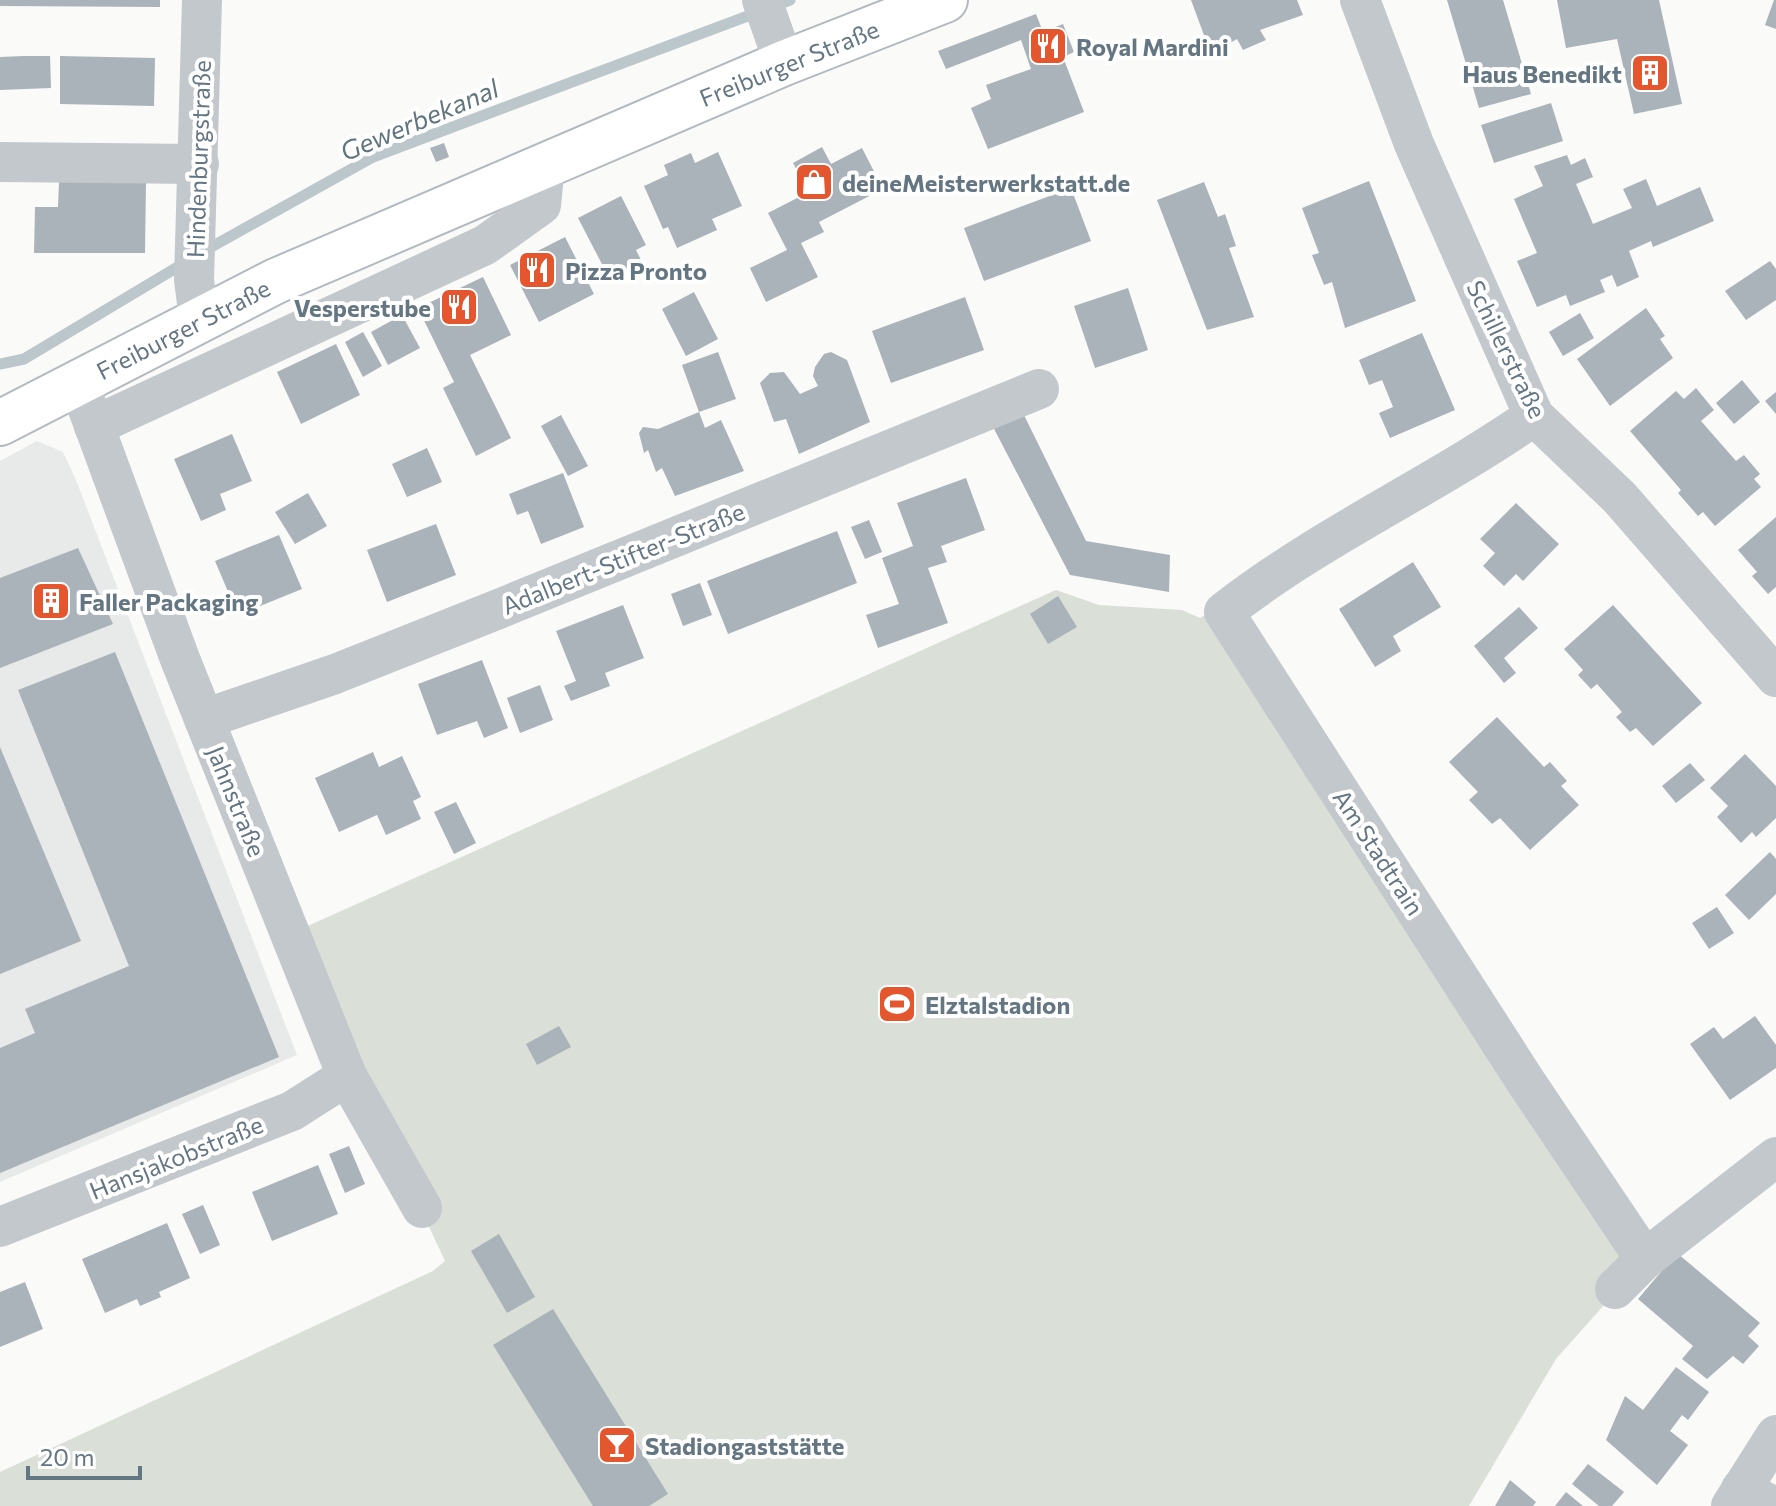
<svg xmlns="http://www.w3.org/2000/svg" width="1776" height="1506" font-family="Commissioner,sans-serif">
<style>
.built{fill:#e8e9e9}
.green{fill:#dadfd7}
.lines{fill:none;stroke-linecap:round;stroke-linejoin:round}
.stream{stroke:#bbc7cb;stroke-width:11}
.building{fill:#aab3b9}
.secondary-casing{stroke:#b3babf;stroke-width:48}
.street{stroke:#c3c8cc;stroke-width:40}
.secondary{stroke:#fff;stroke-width:44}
.labels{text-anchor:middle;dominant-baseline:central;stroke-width:8;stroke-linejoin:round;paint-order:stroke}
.poi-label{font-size:24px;font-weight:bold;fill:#657683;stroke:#fff;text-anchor:start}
.street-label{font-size:24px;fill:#657683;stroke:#fff}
.water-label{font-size:26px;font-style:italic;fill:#60757c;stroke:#fff}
</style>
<rect width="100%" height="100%" fill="#fafaf8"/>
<path class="built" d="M37 441 63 452 76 480 297 1055 0 1182V461Z"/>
<path class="green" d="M1056 590 1099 605 1182 610 1200 618 1206 614 1645 1259 1556 1359 1469 1506H0V1472L433 1271 445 1261 292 933Z"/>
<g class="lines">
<g class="stream">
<path d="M204 251 373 157 790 0"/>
<path d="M0 364 24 359 186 262"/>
</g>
</g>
<g class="building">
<path d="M0 0H160V7L0 6Z"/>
<path d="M1191 0H1297L1303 15 1260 30 1266 40 1243 50 1237 39 1211 54Z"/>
<path d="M1447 0H1503L1531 94 1479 108Z"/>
<path d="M1557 0H1659L1682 104 1634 114 1617 39 1566 48Z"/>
<path d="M1774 0H1776V29L1765 25Z"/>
<path d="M1036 14 1043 32 1063 24 1074 52 1063 57 1084 112 988 149 971 108 991 99 986 85 1031 69 1021 40 946 69 938 51Z"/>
<path d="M23 56H50L51 88 0 90V57Z"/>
<path d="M60 56 155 58 154 106 60 104Z"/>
<path d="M1551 103 1563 141 1494 163 1481 125Z"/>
<path d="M444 143 449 157 436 162 430 148Z"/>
<path d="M822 147 831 164 862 148 883 189 819 222 824 232 801 243 818 277 766 302 750 268 787 250 768 213 805 194 800 187 804 184 793 163Z"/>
<path d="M718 152 742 206 712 219 717 230 677 248 668 227 663 229 644 186 668 175 664 165 691 153 695 163Z"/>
<path d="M1567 155 1571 165 1585 158 1593 177 1576 184 1593 224 1632 208 1623 189 1646 179 1657 206 1700 187 1714 221 1653 247 1651 241 1629 251 1639 277 1617 287 1612 275 1600 280 1605 292 1570 306 1566 295 1537 307 1517 261 1537 253 1514 199 1543 186 1534 166Z"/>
<path d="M1369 181 1416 301 1345 328 1332 282 1324 285 1312 255 1319 253 1302 208Z"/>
<path d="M59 182H146L145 253H34L35 207H58Z"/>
<path d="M1204 182 1218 217 1225 214 1236 246 1229 248 1254 317 1207 330 1157 200Z"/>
<path d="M1071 188 1091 241 984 281 964 228Z"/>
<path d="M621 196 646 245 636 250 645 268 618 281 610 265 604 268 578 218Z"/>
<path d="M565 237 594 294 539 322 510 265Z"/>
<path d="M1770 261 1776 269V300L1746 320 1725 291Z"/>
<path d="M483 277 511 335 470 355 511 438 476 456 443 388 454 382 418 308Z"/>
<path d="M1128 288 1148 350 1095 368 1074 306Z"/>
<path d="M694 292 718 339 686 356 662 309Z"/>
<path d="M965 297 984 350 891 383 872 331Z"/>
<path d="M1646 308 1665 336 1660 339 1673 358 1610 406 1577 359Z"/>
<path d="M1580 313 1594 338 1563 356 1549 332Z"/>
<path d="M402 315 420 348 388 365 371 332Z"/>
<path d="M363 332 382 366 363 377 345 342Z"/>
<path d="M1422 333 1455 410 1390 438 1379 413 1393 407 1382 380 1369 385 1359 360Z"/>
<path d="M336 344 360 395 301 424 277 372Z"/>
<path d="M718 352 736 399 699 412 682 365Z"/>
<path d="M831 352 847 360 870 422 799 454 786 419 774 422 760 383 770 373 784 372 800 394 818 386 813 376 815 367 824 354Z"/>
<path d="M1742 380 1760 402 1734 424 1716 403Z"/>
<path d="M1696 388 1714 410 1701 421 1736 461 1744 455 1760 474 1754 479 1761 487 1715 526 1703 512 1698 516 1678 493 1681 490 1630 431 1676 391 1684 399Z"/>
<path d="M1776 392V414L1765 401Z"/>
<path d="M1020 407 1086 541 1170 555 1169 592 1070 575 991 423Z"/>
<path d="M699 412 705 428 721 420 744 471 675 496 662 468 656 472 648 450 644 453 639 433 643 427 658 429Z"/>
<path d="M561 415 588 466 568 476 541 426Z"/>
<path d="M232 434 252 481 220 494 226 510 201 521 174 459Z"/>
<path d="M427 448 442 482 407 497 392 464Z"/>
<path d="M563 473 584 527 541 544 528 511 517 515 509 494Z"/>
<path d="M966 478 985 530 941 546 947 562 928 568 948 623 878 648 866 615 899 604 882 558 913 546 897 503Z"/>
<path d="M308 493 327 526 295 544 275 512Z"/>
<path d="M1516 503 1559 544 1523 581 1516 574 1504 586 1483 566 1495 553 1480 539Z"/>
<path d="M1776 517V587L1768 594 1752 576 1757 572 1738 550Z"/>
<path d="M869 520 882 552 865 559 851 527Z"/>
<path d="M436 524 456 575 387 602 367 550Z"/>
<path d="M837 531 857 583 728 634 707 581Z"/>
<path d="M279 535 302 589 238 615 215 561Z"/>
<path d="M78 548 113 624 0 668V578Z"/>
<path d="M1413 562 1441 607 1393 636 1401 651 1375 667 1339 609Z"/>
<path d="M700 583 712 615 683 626 671 594Z"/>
<path d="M1058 596 1077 627 1048 644 1030 614Z"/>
<path d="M623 605 644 658 605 673 610 686 571 701 564 686 576 681 556 631Z"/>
<path d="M1613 605 1702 703 1653 746 1636 728 1630 732 1616 717 1622 712 1597 684 1591 689 1578 675 1583 670 1564 649Z"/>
<path d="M1519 607 1538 628 1504 658 1516 673 1504 683 1474 646Z"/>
<path d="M115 652 279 1057 0 1173V1048L35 1033 25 1009 129 966 18 690Z"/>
<path d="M482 660 508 728 484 738 477 721 437 735 418 684Z"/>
<path d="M540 685 553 720 520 733 507 698Z"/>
<path d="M1497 717 1544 767 1550 762 1567 781 1561 786 1579 805 1530 850 1500 818 1492 824 1469 800 1478 792 1449 762Z"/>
<path d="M0 747 81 941 0 974Z"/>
<path d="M373 752 379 767 402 756 421 797 413 801 421 819 386 835 377 815 339 832 315 778Z"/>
<path d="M1745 754 1776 786V818L1756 837 1752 832 1741 843 1717 817 1728 806 1710 788Z"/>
<path d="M1690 763 1705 780 1676 803 1662 786Z"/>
<path d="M456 802 476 843 454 854 434 812Z"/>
<path d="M1770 852 1776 859V894L1749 920 1725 895Z"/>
<path d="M1717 907 1734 933 1709 949 1692 923Z"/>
<path d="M1755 1016 1776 1045V1068L1730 1100 1690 1044 1714 1027 1723 1039Z"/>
<path d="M559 1026 571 1047 537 1065 526 1044Z"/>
<path d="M349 1146 365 1184 345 1193 329 1154Z"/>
<path d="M318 1165 338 1214 272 1241 252 1192Z"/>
<path d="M203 1205 220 1245 200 1254 182 1214Z"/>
<path d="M167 1223 190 1278 159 1292 161 1297 140 1306 137 1299 105 1313 82 1259Z"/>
<path d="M499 1234 535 1297 507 1313 471 1251Z"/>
<path d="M1677 1253 1760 1323 1748 1336 1759 1346 1743 1364 1733 1356 1707 1379 1682 1359 1693 1346 1638 1299Z"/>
<path d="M25 1282 43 1329 0 1347V1292Z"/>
<path d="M553 1309 668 1494 649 1506H593L493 1345Z"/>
<path d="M1676 1367 1709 1392 1688 1420 1682 1415 1670 1431 1688 1445 1657 1485 1606 1440 1625 1396 1643 1410Z"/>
<path d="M1588 1464 1624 1492 1612 1506H1599L1572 1484Z"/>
<path d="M1510 1480 1536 1502 1533 1506H1495Z"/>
<path d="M1566 1492 1583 1506H1555Z"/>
</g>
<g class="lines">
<g class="secondary-casing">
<path id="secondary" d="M0 423 276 281 784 63 945 0"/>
</g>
<g class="street">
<path d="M762 0 784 63"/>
<path d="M1360 0 1414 144 1534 416 1620 498 1776 677"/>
<path d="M0 162 199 164"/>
<path d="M199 318 194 280 202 0"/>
<path d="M78 382 180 659 347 1076 422 1208"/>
<path d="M1534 416C1434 486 1321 536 1224 612L1526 1082 1645 1259 1776 1157"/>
<path d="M94 426 485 245 541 205 545 165"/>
<path d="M204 719 335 674 506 606 1039 389"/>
<path d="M0 1227 292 1111 347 1076"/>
<path d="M1615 1289 1645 1259"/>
<path d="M1741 1489 1773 1506"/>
<path d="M1731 1506 1776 1435"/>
</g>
<use href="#secondary" class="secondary"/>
</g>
<defs>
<g id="restaurant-square" transform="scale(2)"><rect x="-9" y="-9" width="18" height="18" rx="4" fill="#e4572e" stroke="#fff"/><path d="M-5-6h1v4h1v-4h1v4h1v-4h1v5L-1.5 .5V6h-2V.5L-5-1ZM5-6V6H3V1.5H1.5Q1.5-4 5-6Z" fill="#fff"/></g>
<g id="building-square" transform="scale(2)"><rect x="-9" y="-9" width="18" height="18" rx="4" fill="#e4572e" stroke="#fff"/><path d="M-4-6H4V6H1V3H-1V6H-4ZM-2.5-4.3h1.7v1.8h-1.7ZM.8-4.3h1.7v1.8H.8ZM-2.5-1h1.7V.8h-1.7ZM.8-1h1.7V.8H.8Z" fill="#fff"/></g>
<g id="shop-square" transform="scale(2)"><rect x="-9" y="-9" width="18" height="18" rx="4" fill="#e4572e" stroke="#fff"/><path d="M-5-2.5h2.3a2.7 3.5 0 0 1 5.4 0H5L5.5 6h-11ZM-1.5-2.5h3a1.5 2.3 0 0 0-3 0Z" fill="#fff"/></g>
<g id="stadium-square" transform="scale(2)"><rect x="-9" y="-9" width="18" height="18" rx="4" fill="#e4572e" stroke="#fff"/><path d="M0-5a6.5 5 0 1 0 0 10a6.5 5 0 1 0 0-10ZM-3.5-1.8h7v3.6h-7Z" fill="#fff"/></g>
<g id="bar-square" transform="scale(2)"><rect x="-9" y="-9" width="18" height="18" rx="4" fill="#e4572e" stroke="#fff"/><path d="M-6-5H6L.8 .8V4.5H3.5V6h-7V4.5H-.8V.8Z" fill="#fff"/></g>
</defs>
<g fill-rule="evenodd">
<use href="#restaurant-square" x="1048" y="46"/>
<use href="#building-square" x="1650" y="73"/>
<use href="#shop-square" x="814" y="182"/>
<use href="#restaurant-square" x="537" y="270"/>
<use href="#restaurant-square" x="459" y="307"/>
<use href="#building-square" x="51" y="601"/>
<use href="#stadium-square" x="897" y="1004"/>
<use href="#bar-square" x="617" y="1445"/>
</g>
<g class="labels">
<g class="poi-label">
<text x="1076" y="46">Royal Mardini</text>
<text x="1622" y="73" text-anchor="end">Haus Benedikt</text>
<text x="842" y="182">deineMeisterwerkstatt.de</text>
<text x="565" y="270">Pizza Pronto</text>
<text x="431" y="307" text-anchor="end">Vesperstube</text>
<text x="79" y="601">Faller Packaging</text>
<text x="925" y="1004">Elztalstadion</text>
<text x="645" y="1445">Stadiongaststätte</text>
</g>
<g class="street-label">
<text transform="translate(789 63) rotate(-22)">Freiburger Straße</text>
<text transform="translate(198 159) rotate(-88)">Hindenburgstraße</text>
<text transform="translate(183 329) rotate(-27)">Freiburger Straße</text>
<text transform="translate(1507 349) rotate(64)">Schillerstraße</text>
<text transform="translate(623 558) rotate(-22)">Adalbert-Stifter-Straße</text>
<text transform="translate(237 801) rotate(68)">Jahnstraße</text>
<text transform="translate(1379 852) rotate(57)">Am Stadtrain</text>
<text transform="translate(176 1157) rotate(-22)">Hansjakobstraße</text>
</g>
<g class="water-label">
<text transform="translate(419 119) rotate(-23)">Gewerbekanal</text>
</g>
</g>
<path d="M28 1466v12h112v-12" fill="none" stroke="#657683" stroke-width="4"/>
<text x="40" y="1466" font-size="24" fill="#657683" stroke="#ffffff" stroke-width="6" paint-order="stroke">20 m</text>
</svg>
